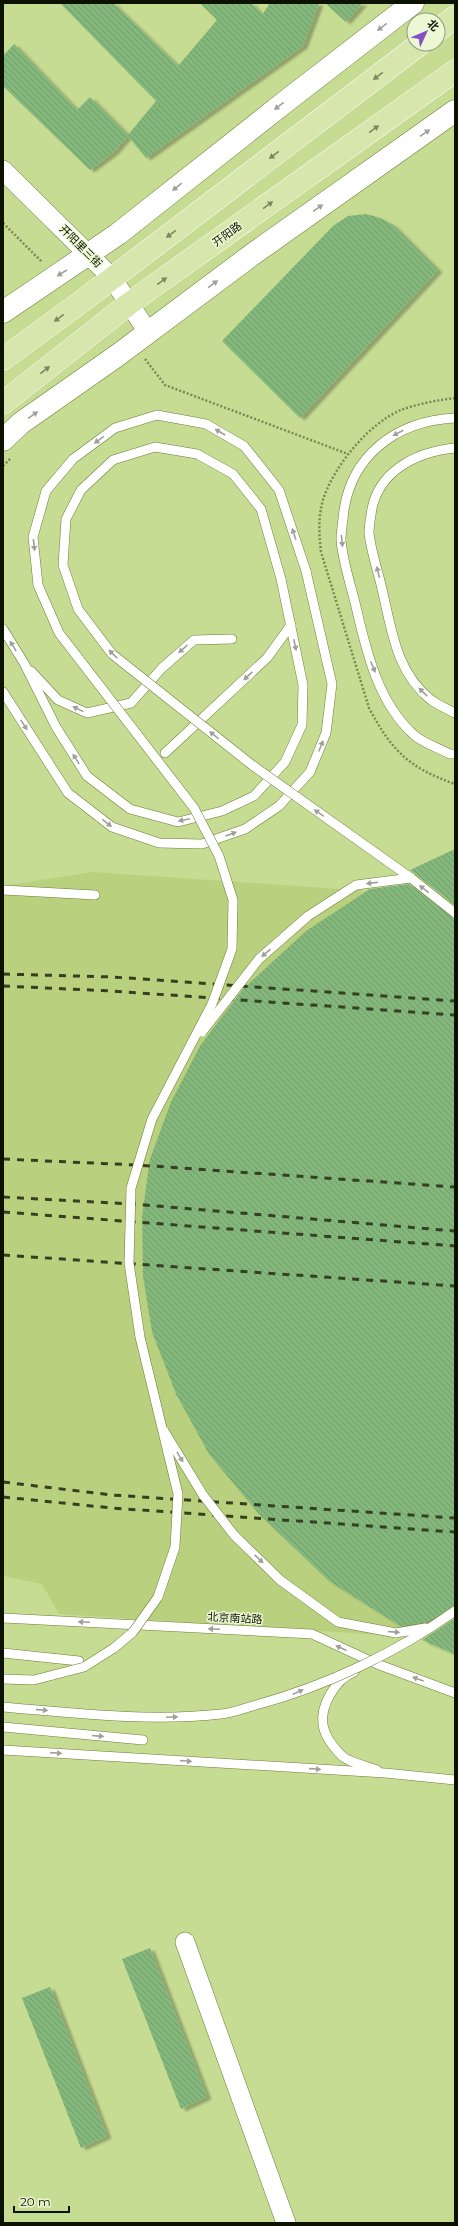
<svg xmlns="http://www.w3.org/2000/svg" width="458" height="2226" font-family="Montserrat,'Noto Sans SC',sans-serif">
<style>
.built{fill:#b9d07f}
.building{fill:url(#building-back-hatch);filter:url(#shadow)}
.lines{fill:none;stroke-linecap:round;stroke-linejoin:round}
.service-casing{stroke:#6c7e37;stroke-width:10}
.minor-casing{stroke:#6c7e37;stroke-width:20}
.tertiary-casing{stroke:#6c7e37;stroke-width:23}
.primary-casing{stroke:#fff;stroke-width:23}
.path{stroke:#798855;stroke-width:2.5;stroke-dasharray:2 2;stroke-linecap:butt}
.service{stroke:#fff;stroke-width:9}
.minor{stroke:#fff;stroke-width:19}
.tertiary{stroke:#fff;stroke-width:22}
.primary{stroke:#d6e6ac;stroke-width:22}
.rail{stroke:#364021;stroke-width:3;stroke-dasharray:7 7;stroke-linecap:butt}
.service-bridge-casing{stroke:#6c7e37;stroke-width:10;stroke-linecap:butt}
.service-bridge{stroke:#fff;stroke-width:9}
.oneway{fill:#9ea099}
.oneway2{fill:#7b875f}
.labels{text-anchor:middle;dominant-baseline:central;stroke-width:3;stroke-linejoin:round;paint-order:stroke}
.street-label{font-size:11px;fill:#0c1200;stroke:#ecf8d3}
</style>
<defs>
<pattern id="building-back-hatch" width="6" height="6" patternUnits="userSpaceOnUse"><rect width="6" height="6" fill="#83b77c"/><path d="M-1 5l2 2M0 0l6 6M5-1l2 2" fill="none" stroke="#709c69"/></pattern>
<filter id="shadow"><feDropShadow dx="4.5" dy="2.5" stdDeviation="1" flood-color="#0004"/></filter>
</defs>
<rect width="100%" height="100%" fill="#c6dc92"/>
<path class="built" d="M93 872 455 897V1640L59 1614 42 1584 3 1576V886Z"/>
<g class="building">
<path d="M60 3H113L178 66 217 20 200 3H251L262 15 270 3H319L303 46 146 158 128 136 114 152 90 170 3 86V56L14 44 77 110 90 97 128 135 156 101Z"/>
<path d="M325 3H363L346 22Z"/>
<path d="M366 214 380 218 393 225 438 270 300 418 222 341 333 226 348 216Z"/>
<path d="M455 849V905L410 870Z"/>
<path d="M409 884 455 919V1605L427 1622 400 1626 329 1581 258 1513 209 1454 176 1394 152 1332 143 1276 142 1216 150 1159 171 1102 200 1046 243 989 306 931 370 889Z"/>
<path d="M455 1618V1654L422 1640 436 1631Z"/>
<path d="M150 1948 207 2097 181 2109 122 1959Z"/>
<path d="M50 1987 107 2136 81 2148 22 1998Z"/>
</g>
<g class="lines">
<g class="service-casing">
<g id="service">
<path d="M455 418C395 421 348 457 343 519 342 526 341 533 341 540 343 564 352 588 357 611 367 654 379 703 413 734 422 743 439 748 450 754H455"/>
<path d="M455 448C415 452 376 472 371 515 370 521 369 528 369 533 371 552 378 571 382 589 392 631 396 672 431 700 438 705 447 709 455 713"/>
<path d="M3 629 24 663 56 727 87 776 130 809 178 822 222 811 254 796 285 762 302 725 303 685 281 579"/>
<path d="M31 671 58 700 87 713 131 703 162 668 194 640 232 639"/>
<path d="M3 692 68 793 112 827 159 843 202 844 245 829 279 806 310 772 326 733 332 684 306 571"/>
<path d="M165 753 267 658 291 625"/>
<path d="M3 890 95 895"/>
<path d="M3 1618 312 1634 377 1664 455 1693"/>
<path d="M3 1653 79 1661"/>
<path d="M354 1672C336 1679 320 1705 323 1725 325 1737 334 1748 342 1756 350 1763 367 1766 377 1770"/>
<path d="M3 1727 143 1740"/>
<path d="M3 1750 385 1773 455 1780"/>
</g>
</g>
<g class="minor-casing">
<g id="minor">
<path d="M3 170 112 278 148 332"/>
<path d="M185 1942 286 2223"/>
</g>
</g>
<g class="tertiary-casing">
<g id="tertiary">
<path d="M3 312 118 234 285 102 413 3"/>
<path d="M3 440 21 423 118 355 253 254 455 111"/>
</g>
</g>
<g class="primary-casing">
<g id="primary">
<path d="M438 30 455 17"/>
<path d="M3 359 77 305 420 44"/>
<path d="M3 403 130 303 455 71"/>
</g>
</g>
<g class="path">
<path d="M3 223 42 262"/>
<path d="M145 359 165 385 348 454"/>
<path d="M455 398C438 400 417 404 401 410 369 423 333 467 323 500 318 517 319 534 321 552L369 708C392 751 409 768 455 784"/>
<path d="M3 466 10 459"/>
</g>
<use href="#service" class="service"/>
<use href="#minor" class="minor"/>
<use href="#tertiary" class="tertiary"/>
<use href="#primary" class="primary"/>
<g class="rail">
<path d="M3 974 113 977 455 1001"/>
<path d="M3 986 112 991 455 1015"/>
<path d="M3 1159 137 1165 455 1187"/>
<path d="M3 1197 133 1204 455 1231"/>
<path d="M3 1212 455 1246"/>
<path d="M3 1255 455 1286"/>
<path d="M3 1482 112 1495 455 1518"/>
<path d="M3 1497 112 1508 455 1532"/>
</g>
<g class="service-bridge-casing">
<g id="service-bridge">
<path d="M281 579 261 509 233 474 197 454 155 447 113 460 81 490 66 519 63 565 78 609 112 654 252 765 411 878 455 913"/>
<path d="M202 1032 259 959 308 916 356 885 411 878"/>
<path d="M164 1431 203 1495 234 1535 280 1580 338 1622 396 1633 425 1628"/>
<path d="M3 1679 34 1680 84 1667 114 1648 133 1632 158 1597 175 1547 178 1494 140 1337 129 1263 131 1188 152 1119 212 1004 232 949 233 900 219 856 194 808 59 633 38 585 33 537 46 491 73 459 115 428 157 415 206 424 244 446 279 490 306 571"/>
<path d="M3 1707C75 1713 148 1722 221 1714 233 1713 245 1708 256 1705 326 1686 396 1653 455 1611"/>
</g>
</g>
<use href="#service-bridge" class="service-bridge"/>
</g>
<defs><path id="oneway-solid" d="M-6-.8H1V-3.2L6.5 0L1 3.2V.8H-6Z"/></defs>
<g class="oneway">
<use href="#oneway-solid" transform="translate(382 27) rotate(143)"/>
<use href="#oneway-solid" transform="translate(279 106) rotate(142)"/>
<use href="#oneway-solid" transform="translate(425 133) rotate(-35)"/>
<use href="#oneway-solid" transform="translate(177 187) rotate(141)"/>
<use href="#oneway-solid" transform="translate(318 208) rotate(-35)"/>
<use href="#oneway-solid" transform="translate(62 273) rotate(148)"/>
<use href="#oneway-solid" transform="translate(213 284) rotate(-36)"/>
<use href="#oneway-solid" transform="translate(33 415) rotate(-35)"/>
<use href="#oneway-solid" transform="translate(220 432) rotate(-150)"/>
<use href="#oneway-solid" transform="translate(398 433) rotate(152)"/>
<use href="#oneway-solid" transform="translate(99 440) rotate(144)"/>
<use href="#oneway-solid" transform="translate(294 534) rotate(-108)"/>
<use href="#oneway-solid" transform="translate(342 541) rotate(84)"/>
<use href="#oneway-solid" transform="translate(34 545) rotate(84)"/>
<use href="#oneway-solid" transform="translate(378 572) rotate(-103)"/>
<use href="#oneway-solid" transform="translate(295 645) rotate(78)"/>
<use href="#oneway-solid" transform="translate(13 646) rotate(-122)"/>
<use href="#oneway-solid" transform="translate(183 649) rotate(138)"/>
<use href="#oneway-solid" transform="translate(113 654) rotate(-136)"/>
<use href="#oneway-solid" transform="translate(373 667) rotate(67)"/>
<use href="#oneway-solid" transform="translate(248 676) rotate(137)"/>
<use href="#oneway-solid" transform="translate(423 692) rotate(-136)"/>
<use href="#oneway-solid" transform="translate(78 709) rotate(-154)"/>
<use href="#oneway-solid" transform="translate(24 725) rotate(58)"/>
<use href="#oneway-solid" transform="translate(214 735) rotate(-141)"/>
<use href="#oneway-solid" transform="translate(321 746) rotate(-68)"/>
<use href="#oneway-solid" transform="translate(76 759) rotate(-122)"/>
<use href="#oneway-solid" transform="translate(319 813) rotate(-145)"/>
<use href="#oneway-solid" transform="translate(184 820) rotate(168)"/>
<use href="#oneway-solid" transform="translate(107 823) rotate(38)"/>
<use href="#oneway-solid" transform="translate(231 834) rotate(-20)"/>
<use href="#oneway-solid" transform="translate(372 883) rotate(173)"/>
<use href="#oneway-solid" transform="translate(424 889) rotate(-142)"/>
<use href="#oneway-solid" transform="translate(266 953) rotate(139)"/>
<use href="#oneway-solid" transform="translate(180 1457) rotate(59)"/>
<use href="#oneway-solid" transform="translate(259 1559) rotate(44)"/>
<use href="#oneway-solid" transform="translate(84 1622) rotate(-177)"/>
<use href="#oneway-solid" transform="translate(214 1629) rotate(-177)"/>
<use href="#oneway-solid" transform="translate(394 1632) rotate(5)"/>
<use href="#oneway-solid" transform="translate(341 1648) rotate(-156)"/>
<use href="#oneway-solid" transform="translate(418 1679) rotate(-160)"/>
<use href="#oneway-solid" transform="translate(298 1692) rotate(-24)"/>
<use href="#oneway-solid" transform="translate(42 1710) rotate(4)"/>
<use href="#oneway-solid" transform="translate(172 1717) rotate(-3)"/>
<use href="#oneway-solid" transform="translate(98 1736) rotate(5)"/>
<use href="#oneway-solid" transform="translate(56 1753) rotate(4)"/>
<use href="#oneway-solid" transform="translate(186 1761) rotate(4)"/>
<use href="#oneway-solid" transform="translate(315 1769) rotate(4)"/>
</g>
<g class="oneway2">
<use href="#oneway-solid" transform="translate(378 76) rotate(143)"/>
<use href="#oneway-solid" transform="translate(374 129) rotate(-36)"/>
<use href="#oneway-solid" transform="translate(274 155) rotate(143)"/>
<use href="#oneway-solid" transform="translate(268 205) rotate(-36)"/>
<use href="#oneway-solid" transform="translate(171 234) rotate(143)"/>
<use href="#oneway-solid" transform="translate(162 281) rotate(-36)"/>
<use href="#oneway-solid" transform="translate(59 318) rotate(144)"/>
<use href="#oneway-solid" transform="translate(45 370) rotate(-38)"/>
</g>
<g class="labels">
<g class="street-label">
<text transform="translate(227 234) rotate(-36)">开阳路</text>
<text transform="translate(81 246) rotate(45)">开阳里三街</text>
<text transform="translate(235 1618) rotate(3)">北京南站路</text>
</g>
</g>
<rect width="458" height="2226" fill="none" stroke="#0c1200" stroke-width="8"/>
<g transform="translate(426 32) rotate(46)"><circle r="19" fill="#ecf8d3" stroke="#929c7f"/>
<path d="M0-3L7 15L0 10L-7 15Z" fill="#854fc6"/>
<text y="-6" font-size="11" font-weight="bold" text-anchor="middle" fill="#0c1200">北</text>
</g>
<path d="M14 2206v6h55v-6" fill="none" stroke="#0c1200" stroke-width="2"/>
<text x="20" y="2206" font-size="12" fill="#0c1200" stroke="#ecf8d3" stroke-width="3" paint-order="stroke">20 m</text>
</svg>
